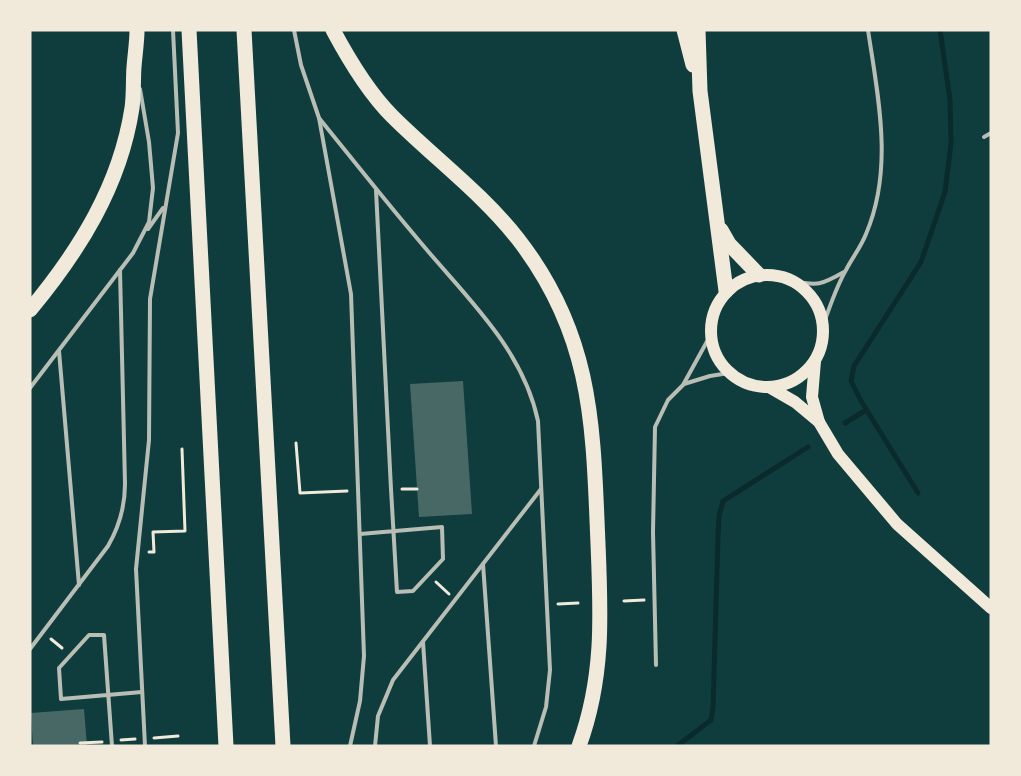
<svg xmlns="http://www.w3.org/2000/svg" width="1021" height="776" font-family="Roboto,sans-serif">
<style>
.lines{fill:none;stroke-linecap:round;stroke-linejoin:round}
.stream{stroke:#0a2a2b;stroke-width:5}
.building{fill:#486865}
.path{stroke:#f1e9da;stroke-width:3}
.service{stroke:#b8beb3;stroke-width:4}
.primary{stroke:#f1e9da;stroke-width:12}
.motorway{stroke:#f1e9da;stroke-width:15}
</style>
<rect width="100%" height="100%" fill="#0f3d3e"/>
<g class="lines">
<g class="stream">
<path d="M845 423 866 410"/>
<path d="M918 493 861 401 851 381 854 366 921 262 945 192 951 143 950 100 940 30"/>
<path d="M677 746 711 720 713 708 718 536 719 516 723 501 808 447"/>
</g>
</g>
<g class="building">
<path d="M463 381 472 514 419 517 410 384Z"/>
<path d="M84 709 87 746H33L31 713Z"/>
</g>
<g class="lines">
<g class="path">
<path d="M296 443 300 493 347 491"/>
<path d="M402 489H417"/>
<path d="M149 552H154L153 532 185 531 182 449"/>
<path d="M436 582 449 594"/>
<path d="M624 601 644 600"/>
<path d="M558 604 578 603"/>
<path d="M51 639 62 648"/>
<path d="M154 738 178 736"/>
<path d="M121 740 135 739"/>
<path d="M80 743 102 742"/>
</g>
<g class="service">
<path d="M294 30 301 65 319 118 351 294 364 656 360 701 350 746"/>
<path d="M319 118C353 160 386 202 421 243 467 298 523 349 538 421L550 670 546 707 534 746"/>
<path d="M984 137 991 133"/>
<path d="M148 229 163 208"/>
<path d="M793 281C818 286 821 285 844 272"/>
<path d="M823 325C830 307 836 287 846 270 852 258 861 247 866 234 894 169 878 97 868 30"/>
<path d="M59 351 79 585"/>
<path d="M684 384 710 376 729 373"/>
<path d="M30 388 133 253 149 222 153 188 149 142 140 89"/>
<path d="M360 534 442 527 443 559 413 591 397 592 391 489 376 190"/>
<path d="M483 564 496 746"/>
<path d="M423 642 430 746"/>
<path d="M30 649 108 546C119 527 125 506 125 484L120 270"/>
<path d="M656 665 653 532 655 427 668 400 683 385 710 336"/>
<path d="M112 746 104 635H89L59 668 61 699 142 692"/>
<path d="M145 746 136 569 149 440 150 299 178 133 173 30"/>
<path d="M375 746 378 716 393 680 541 489"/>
</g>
<g class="primary">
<circle cx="767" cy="331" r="56"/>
<path d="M815 361 812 397 819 422 838 454 897 524 991 608"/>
<path d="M769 387 795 402 819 422"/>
</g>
<g class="motorway">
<path d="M189 30 226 746"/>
<path d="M244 30 283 746"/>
<path d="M333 30C349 60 368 92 392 116 433 157 482 193 518 239 594 337 593 428 598 544 601 615 604 678 579 746"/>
<path d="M684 30 693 65"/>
<path d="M698 30 700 91 726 291"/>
<path d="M721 230 729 244 759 275"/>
<path d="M30 310C79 251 120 186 132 108 134 94 133 80 134 67 135 54 137 42 137 30"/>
</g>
</g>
<rect width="1021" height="776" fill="none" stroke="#f1e9da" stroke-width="63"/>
</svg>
